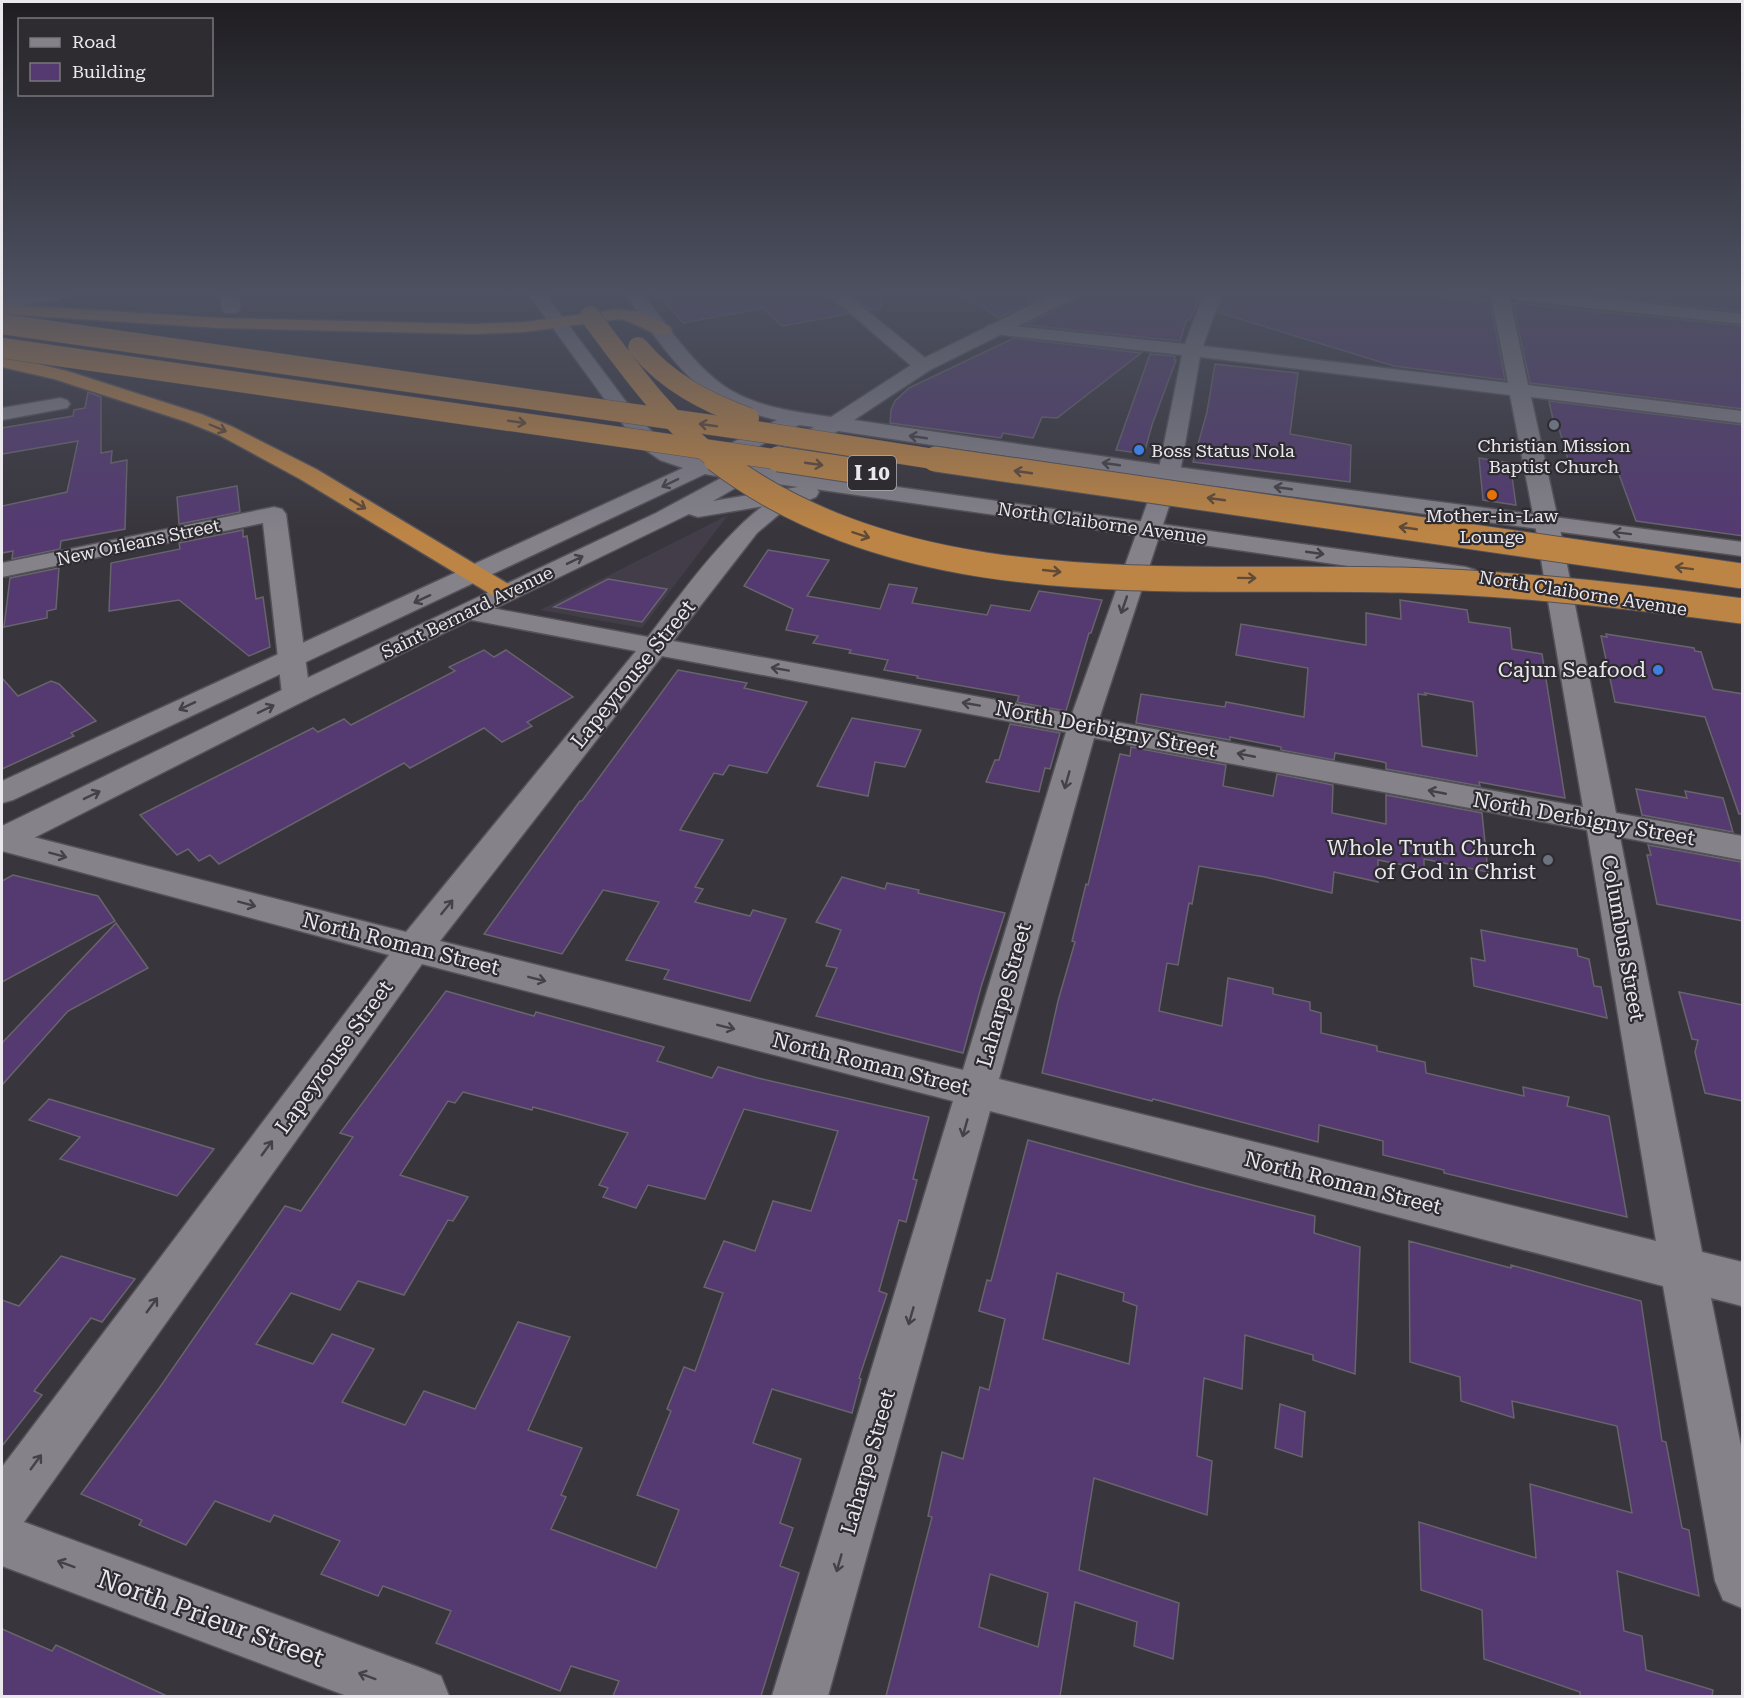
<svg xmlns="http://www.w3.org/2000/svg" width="1744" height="1698" font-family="'Roboto Serif',serif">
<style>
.built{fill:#423d49}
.building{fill:#543a71;stroke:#67646b;stroke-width:1.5;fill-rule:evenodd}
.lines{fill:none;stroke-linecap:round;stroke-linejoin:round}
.street-casing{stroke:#545258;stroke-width:3}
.secondary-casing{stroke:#545258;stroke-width:3}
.highway-casing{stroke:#545258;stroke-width:3}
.street{fill:#85828a;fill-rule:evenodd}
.secondary{fill:#85828a;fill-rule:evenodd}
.highway{fill:#bd8545;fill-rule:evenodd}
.highway-bridge-far1-casing{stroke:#545258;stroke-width:21;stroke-linecap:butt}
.highway-bridge-casing{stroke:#545258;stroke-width:27;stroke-linecap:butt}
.highway-bridge-far1{stroke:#bd8545;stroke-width:20}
.highway-bridge{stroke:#bd8545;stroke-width:25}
.oneway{stroke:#604a38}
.oneway2{stroke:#444147}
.worship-dot{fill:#6b7280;stroke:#2e2b31;stroke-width:2}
.shop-dot{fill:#3f7fe0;stroke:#2e2b31;stroke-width:2}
.food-dot{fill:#e8710a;stroke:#2e2b31;stroke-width:2}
.labels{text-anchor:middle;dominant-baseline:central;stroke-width:4.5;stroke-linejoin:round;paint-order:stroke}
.far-poi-label{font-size:18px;fill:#eae8ed;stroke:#2e2b31}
.far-street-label{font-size:18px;fill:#eae8ed;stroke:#2e2b31}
.shield{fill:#2e2b31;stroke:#b2afb5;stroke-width:1.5}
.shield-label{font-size:20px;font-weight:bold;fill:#eae8ed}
.poi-label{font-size:21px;fill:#eae8ed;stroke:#2e2b31;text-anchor:end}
.street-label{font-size:21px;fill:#eae8ed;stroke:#2e2b31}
.near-street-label{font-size:26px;fill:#eae8ed;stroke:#2e2b31}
</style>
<rect width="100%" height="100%" fill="#38353c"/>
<path class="built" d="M728 515 642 628 540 610Z"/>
<g class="building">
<path d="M659 295H827L848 314 782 326 763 308 683 323Z"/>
<path d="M852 295H880L881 308 870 310Z"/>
<path d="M965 295H1045L999 318Z"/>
<path d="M1076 295H1200L1191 318 1186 321 1180 341 1025 325 1073 301Z"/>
<path d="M1223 295H1438L1490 301 1505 380 1394 366 1217 312Z"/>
<path d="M1619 295H1743V312L1619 298Z"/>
<path d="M1513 303 1743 326V409L1530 383Z"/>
<path d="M1014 338 1141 353 1057 418 1042 417 1033 438 1003 433 1001 438 890 423 891 410 895 401 909 388Z"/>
<path d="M1150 354 1175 356 1174 360H1176L1152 425 1144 454 1116 450Z"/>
<path d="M1215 364 1298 373 1290 434 1351 445 1350 482 1193 462 1207 412Z"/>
<path d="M88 392 101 397V453L112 451 111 463 127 460 125 529 61 541 60 549 12 559 13 551 2 553V506L67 492 78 441 2 454V428L73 416 74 410 85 408Z"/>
<path d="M1549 401 1743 425V536L1636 521 1617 469 1569 463 1558 425 1554 424Z"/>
<path d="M1479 458 1510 463 1516 505 1483 500Z"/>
<path d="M237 486 240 512 179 524 177 497Z"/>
<path d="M243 530V537L247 536 256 599 263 597 270 647 249 656 179 600 109 611 111 563 180 549 179 543Z"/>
<path d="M768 550 829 560 807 596 880 609 889 584 917 588 912 603 987 615 991 605 1030 611 1039 591 1102 600 1091 633H1089L1066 711 1017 702 1019 696 917 678 918 676 884 670 888 660 849 653 851 650 813 643 818 636 786 630 793 609 744 586Z"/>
<path d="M59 568 56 609 47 611V618L4 627 10 578Z"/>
<path d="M608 579 667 589 642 622 554 607Z"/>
<path d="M1400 600 1467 610 1469 622 1510 628 1512 649 1542 654 1565 798 1479 782 1480 786 1386 769V763L1383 762 1335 753 1334 760 1281 750V747L1230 737V740L1136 723 1141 694 1225 707 1226 702 1304 717 1308 668 1236 655 1241 624 1366 645V613L1401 619ZM1425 693 1473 702 1477 756 1422 746 1418 694 1426 695Z"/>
<path d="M1606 634 1694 648 1695 651 1701 652 1713 689 1743 694V813L1739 814 1705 717 1615 702 1601 636 1607 637Z"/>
<path d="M484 650 494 657 506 650 573 697 527 722 532 726 502 742 484 728 410 768 404 763 219 864 210 855 199 861 188 849 177 855 140 815 313 728 318 732 344 719 351 725 455 671 449 667Z"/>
<path d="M678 670 747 683 744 688 807 702 767 773 729 765 723 775 714 773 680 830 723 840 695 887 703 889 695 902 750 916 753 910 786 919 750 1001 664 979 669 970 626 960 659 902 603 890 562 954 484 934 580 801H582Z"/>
<path d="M2 678 18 696 51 681 59 684 96 721 71 733 74 736 2 769Z"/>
<path d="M852 718 921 730 905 767 875 762 868 796 817 786Z"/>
<path d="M1010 724 1060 733 1050 769 1045 768 1039 792 986 782 995 760H999Z"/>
<path d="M1131 747 1226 765 1223 786 1273 796 1277 774 1333 785 1332 813 1386 824V795L1482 813 1488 872 1424 859V869L1378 860V882L1334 872 1332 893 1265 877 1199 866 1192 904 1189 903 1178 965 1167 963 1159 1011 1222 1026 1228 978 1273 988V994L1310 1002V1010L1321 1013V1033L1377 1046V1051L1425 1062 1426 1073 1524 1096 1523 1087 1569 1097 1567 1106 1609 1116 1627 1217 1444 1173V1170L1383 1155V1141L1319 1125 1318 1142 1153 1099 1152 1101 1042 1073 1058 1001 1075 942 1072 941 1086 884 1088 885 1120 754 1130 756Z"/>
<path d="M1636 789 1687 798 1685 791 1723 798 1733 832 1642 815Z"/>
<path d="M1648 845 1741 862 1743 921 1657 904 1647 855H1651Z"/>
<path d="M13 875 98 896 115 921 2 982V881Z"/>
<path d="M842 877 885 889 887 883 919 890 918 893 1005 913 981 987 963 1053 816 1016 837 968 826 966 841 930 816 922Z"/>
<path d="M116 923 148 968 68 1011 2 1085V1043Z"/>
<path d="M1481 930 1577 949 1578 956 1589 959 1594 986 1601 987 1607 1018 1474 986 1471 958 1485 961Z"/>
<path d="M446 991 534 1016 536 1012 664 1047 657 1061 712 1078 718 1067 758 1078 929 1117 913 1179 917 1180 906 1222 899 1220 879 1291 887 1294 859 1378 861 1379 852 1413 772 1389 753 1443 801 1459 780 1523 793 1528 780 1566 799 1573 761 1696H613L619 1681 571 1666 560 1691 436 1643 451 1611 383 1586 378 1596 321 1574 340 1541 274 1515 270 1522 215 1501 186 1545 139 1525 142 1520 81 1494 160 1387 285 1206 301 1211 353 1137 340 1133ZM463 1092 532 1110 533 1107 628 1133 599 1185 608 1188 603 1197 636 1208 648 1185 705 1199 744 1109 838 1131 811 1211 773 1201 755 1251 724 1241 704 1287 723 1293 695 1371 684 1367 667 1409 671 1411 637 1495 679 1510 656 1568 551 1529 566 1497 561 1495 582 1448 528 1430 570 1337 518 1322 475 1409 424 1391 405 1425 342 1402 374 1349 332 1334 313 1364 256 1344 291 1293 340 1310 358 1281 404 1295 448 1220 453 1221 468 1197 400 1175 448 1101 455 1103Z"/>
<path d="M1679 992 1743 1005V1101L1705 1093 1695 1052 1698 1040 1692 1039Z"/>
<path d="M49 1099 214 1149 177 1196 60 1159 80 1137 29 1120Z"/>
<path d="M1028 1140 1196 1186 1315 1216 1314 1233 1360 1247 1355 1374 1313 1360V1355L1245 1335 1242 1389 1204 1378 1197 1456 1212 1461 1207 1515 1094 1478 1079 1570 1179 1603 1173 1659 1134 1646 1137 1622 1075 1602 1060 1696H886L932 1517 928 1516 942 1452 963 1459 980 1387 989 1390 1005 1319 979 1311 987 1280 991 1281ZM1057 1273 1124 1293 1123 1301 1137 1306 1129 1364 1043 1339ZM990 1574 1048 1593 1038 1647 979 1627Z"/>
<path d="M1409 1241 1511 1268V1265L1641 1301 1662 1441 1666 1442 1682 1528 1689 1530 1699 1596 1617 1571 1624 1631 1642 1636 1646 1670 1713 1690 1712 1696H1580V1692L1484 1659 1482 1610 1421 1590 1419 1522 1536 1558 1530 1484 1632 1513 1617 1426 1512 1401 1514 1418 1461 1401 1460 1377 1410 1362Z"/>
<path d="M61 1256 135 1279 102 1322 91 1318 34 1391 42 1395 2 1446V1300L19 1306Z"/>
<path d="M1280 1404 1305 1412 1302 1457 1275 1448Z"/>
<path d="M2 1629 52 1651 56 1645 167 1696H2Z"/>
</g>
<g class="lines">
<g class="street-casing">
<g id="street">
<path d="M18 295H66L58 300 2 308V298Z"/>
<path d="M221 295H239L240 309 237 313H225L222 309Z"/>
<path d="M829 295H848L930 362 933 366 930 370H916Z"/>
<path d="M1203 295H1221L1203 346 1508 383 1491 295H1509L1528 385 1742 411V423L1531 397 1559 524 1616 813 1742 836V860L1620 837 1702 1252 1742 1262V1306L1711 1298 1742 1451V1608L1723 1600 1715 1581 1663 1286 990 1111 828 1696H772L953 1101 422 964 24 1522 421 1668 441 1676 449 1696H347L2 1566V1467L389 955 2 851V829L406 932 636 651 461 618 457 612 461 606 470 604 648 637C678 599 763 474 816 487L819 492 816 497 783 511 757 533 673 641 1072 714 1158 473 1182 355 994 334 988 333 985 329 988 325 994 324 1185 344ZM1200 357 1510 395 1535 524 1583 807 1099 719 1180 473ZM662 656 1066 732 963 1070 440 941ZM1094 738 1587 830 1656 1241 999 1079Z"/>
<path d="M1510 295H1571L1742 314V324L1518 300Z"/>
<path d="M60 398 67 400 70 404 67 408 2 420V408Z"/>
<path d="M274 507 282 509 286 514 310 694 306 700 296 703 286 700 282 694 263 523 2 577V563Z"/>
</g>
</g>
<g class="secondary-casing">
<path id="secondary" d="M529 295H546L639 419 660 439 676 450 700 459 777 420C757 415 737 410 719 400 683 380 649 329 626 295H643C668 326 692 363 724 386 755 407 795 412 831 417L916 362 1051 295H1074L1072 299 930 370 854 420 1169 466 1742 542V556L1169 480 838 431 769 469 1466 567 1475 570 1479 575 1475 580 1466 583 808 488 812 493 809 498 801 500 698 517 689 514 306 700 14 848 2 851V826L286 688 656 513 723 477 705 474 13 800 2 803V781L683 468 660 460 644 449 625 427ZM799 425 814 427 742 466 725 464ZM749 480 798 487 713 501Z"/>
</g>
<g class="highway-casing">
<g id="highway">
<path d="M2 304 219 318 473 324 525 322 619 309 641 312 669 326 672 330 669 334C653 338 636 321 619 319L525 332 473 334 219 328 2 314Z"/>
<path d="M2 355 67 371 201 414 233 427 316 469 515 588 519 593 515 598 506 601 497 598 300 479 219 435 187 422 54 379 2 367Z"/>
</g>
</g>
<use href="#street" class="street"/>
<use href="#secondary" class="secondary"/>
<use href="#highway" class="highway"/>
<g class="highway-bridge-far1-casing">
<g id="highway-bridge-far1">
<path d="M590 316C629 368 666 421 718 461"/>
<path d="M2 324 761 432 946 461"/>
<path d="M638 347C668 383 706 402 749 418"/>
<path d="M2 348 788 461"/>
</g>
</g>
<g class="highway-bridge-casing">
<g id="highway-bridge">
<path d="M716 459C910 606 1173 574 1400 580 1515 583 1629 596 1742 611"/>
<path d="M778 459 858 471"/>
<path d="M935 459 1742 576"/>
</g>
</g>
<use href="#highway-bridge-far1" class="highway-bridge-far1"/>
<use href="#highway-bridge" class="highway-bridge"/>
</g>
<defs><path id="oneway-shaft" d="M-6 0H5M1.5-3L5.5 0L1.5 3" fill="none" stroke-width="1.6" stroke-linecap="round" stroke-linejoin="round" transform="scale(1.5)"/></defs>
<g class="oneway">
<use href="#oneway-shaft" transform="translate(517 422) rotate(8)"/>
<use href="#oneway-shaft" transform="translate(708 425) rotate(-172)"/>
<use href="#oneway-shaft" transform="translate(218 428) rotate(23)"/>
<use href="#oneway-shaft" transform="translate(814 464) rotate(8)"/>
<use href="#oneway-shaft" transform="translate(1023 472) rotate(-172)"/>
<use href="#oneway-shaft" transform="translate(1216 499) rotate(-172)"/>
<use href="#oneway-shaft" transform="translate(358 504) rotate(31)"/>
<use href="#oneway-shaft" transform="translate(1408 528) rotate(-172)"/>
<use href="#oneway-shaft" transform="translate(861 535) rotate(18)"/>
<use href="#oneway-shaft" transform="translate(1684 568) rotate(-173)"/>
<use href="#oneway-shaft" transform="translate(1052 571) rotate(6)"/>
<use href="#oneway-shaft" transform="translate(1247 578) rotate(1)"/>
</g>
<g class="oneway2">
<use href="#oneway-shaft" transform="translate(918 437) rotate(-172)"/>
<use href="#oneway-shaft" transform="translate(1111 464) rotate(-172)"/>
<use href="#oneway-shaft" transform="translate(670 483) rotate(154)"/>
<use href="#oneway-shaft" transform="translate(1283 488) rotate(-172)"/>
<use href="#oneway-shaft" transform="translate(1622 533) rotate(-173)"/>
<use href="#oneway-shaft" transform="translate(1315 553) rotate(8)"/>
<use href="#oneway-shaft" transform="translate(575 560) rotate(-26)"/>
<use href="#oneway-shaft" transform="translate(422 599) rotate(155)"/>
<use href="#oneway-shaft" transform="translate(1124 605) rotate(109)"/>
<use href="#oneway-shaft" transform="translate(780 669) rotate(-170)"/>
<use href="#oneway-shaft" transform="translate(971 704) rotate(-170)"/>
<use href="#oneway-shaft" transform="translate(187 706) rotate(155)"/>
<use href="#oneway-shaft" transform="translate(266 709) rotate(-26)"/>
<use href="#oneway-shaft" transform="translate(1246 755) rotate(-169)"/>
<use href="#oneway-shaft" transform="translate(1067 780) rotate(106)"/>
<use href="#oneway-shaft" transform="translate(1437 792) rotate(-169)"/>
<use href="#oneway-shaft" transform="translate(92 795) rotate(-26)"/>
<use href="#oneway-shaft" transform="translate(58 855) rotate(15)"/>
<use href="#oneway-shaft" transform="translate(247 904) rotate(15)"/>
<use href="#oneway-shaft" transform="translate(447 907) rotate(-51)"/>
<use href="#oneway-shaft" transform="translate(537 979) rotate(14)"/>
<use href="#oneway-shaft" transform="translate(726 1027) rotate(14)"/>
<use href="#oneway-shaft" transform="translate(965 1128) rotate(106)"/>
<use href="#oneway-shaft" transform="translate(267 1148) rotate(-54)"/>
<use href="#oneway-shaft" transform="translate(152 1305) rotate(-54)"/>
<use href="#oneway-shaft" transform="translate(911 1316) rotate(106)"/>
<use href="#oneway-shaft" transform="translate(36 1462) rotate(-54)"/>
<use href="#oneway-shaft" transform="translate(839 1563) rotate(106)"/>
<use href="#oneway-shaft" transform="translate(66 1564) rotate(-160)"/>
<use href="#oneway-shaft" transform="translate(367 1676) rotate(-160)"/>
</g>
<linearGradient id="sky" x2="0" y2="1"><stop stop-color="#1f1d21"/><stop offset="0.55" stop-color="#4d5161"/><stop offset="1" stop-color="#4d5161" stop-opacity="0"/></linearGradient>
<rect width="1744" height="533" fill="url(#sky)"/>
<g class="worship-dot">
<circle cx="1554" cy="425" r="6"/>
<circle cx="1548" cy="860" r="6"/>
</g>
<g class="shop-dot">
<circle cx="1139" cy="450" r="6"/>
<circle cx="1658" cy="670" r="6"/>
</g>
<circle class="food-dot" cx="1492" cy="495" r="6"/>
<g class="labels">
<g class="far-poi-label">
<text x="1554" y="445">Christian Mission<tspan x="1554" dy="21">Baptist Church</tspan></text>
<text x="1151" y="450" text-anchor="start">Boss Status Nola</text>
<text x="1492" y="515">Mother-in-Law<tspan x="1492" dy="21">Lounge</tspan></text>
</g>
<g class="far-street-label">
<text transform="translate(1102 523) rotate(8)">North Claiborne Avenue</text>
<text transform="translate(138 542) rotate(-12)">New Orleans Street</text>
<text transform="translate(1583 593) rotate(9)">North Claiborne Avenue</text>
<text transform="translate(467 612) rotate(-26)">Saint Bernard Avenue</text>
</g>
<rect class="shield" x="848" y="456" width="48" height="34" rx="4.5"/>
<g class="shield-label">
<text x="872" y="473">I 10</text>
</g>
<g class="poi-label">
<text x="1646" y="670">Cajun Seafood</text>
<text x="1536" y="848">Whole Truth Church<tspan x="1536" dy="24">of God in Christ</tspan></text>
</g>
<g class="street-label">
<text transform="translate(633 674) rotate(-51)">Lapeyrouse Street</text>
<text transform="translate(1106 729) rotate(11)">North Derbigny Street</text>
<text transform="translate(1584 819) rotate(10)">North Derbigny Street</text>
<text transform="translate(1623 938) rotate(80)">Columbus Street</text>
<text transform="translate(401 944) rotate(14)">North Roman Street</text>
<text transform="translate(1004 995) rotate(-74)">Laharpe Street</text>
<text transform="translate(334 1057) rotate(-54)">Lapeyrouse Street</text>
<text transform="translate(871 1064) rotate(14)">North Roman Street</text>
<text transform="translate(1343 1183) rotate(14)">North Roman Street</text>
<text transform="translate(868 1462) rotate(-74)">Laharpe Street</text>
</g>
<g class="near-street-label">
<text transform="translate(211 1618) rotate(20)">North Prieur Street</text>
</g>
</g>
<rect width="1744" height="1698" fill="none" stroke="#eae8ed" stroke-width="6"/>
<rect x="18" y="18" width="195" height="78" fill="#2e2b31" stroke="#79777c" stroke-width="1.5"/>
<rect x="30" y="38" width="30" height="9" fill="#85828a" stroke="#79777c" stroke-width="1.5"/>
<text x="72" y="48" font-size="18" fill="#eae8ed">Road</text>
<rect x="30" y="63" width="30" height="18" fill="#543a71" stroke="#79777c" stroke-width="1.5"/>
<text x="72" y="78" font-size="18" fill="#eae8ed">Building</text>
</svg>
